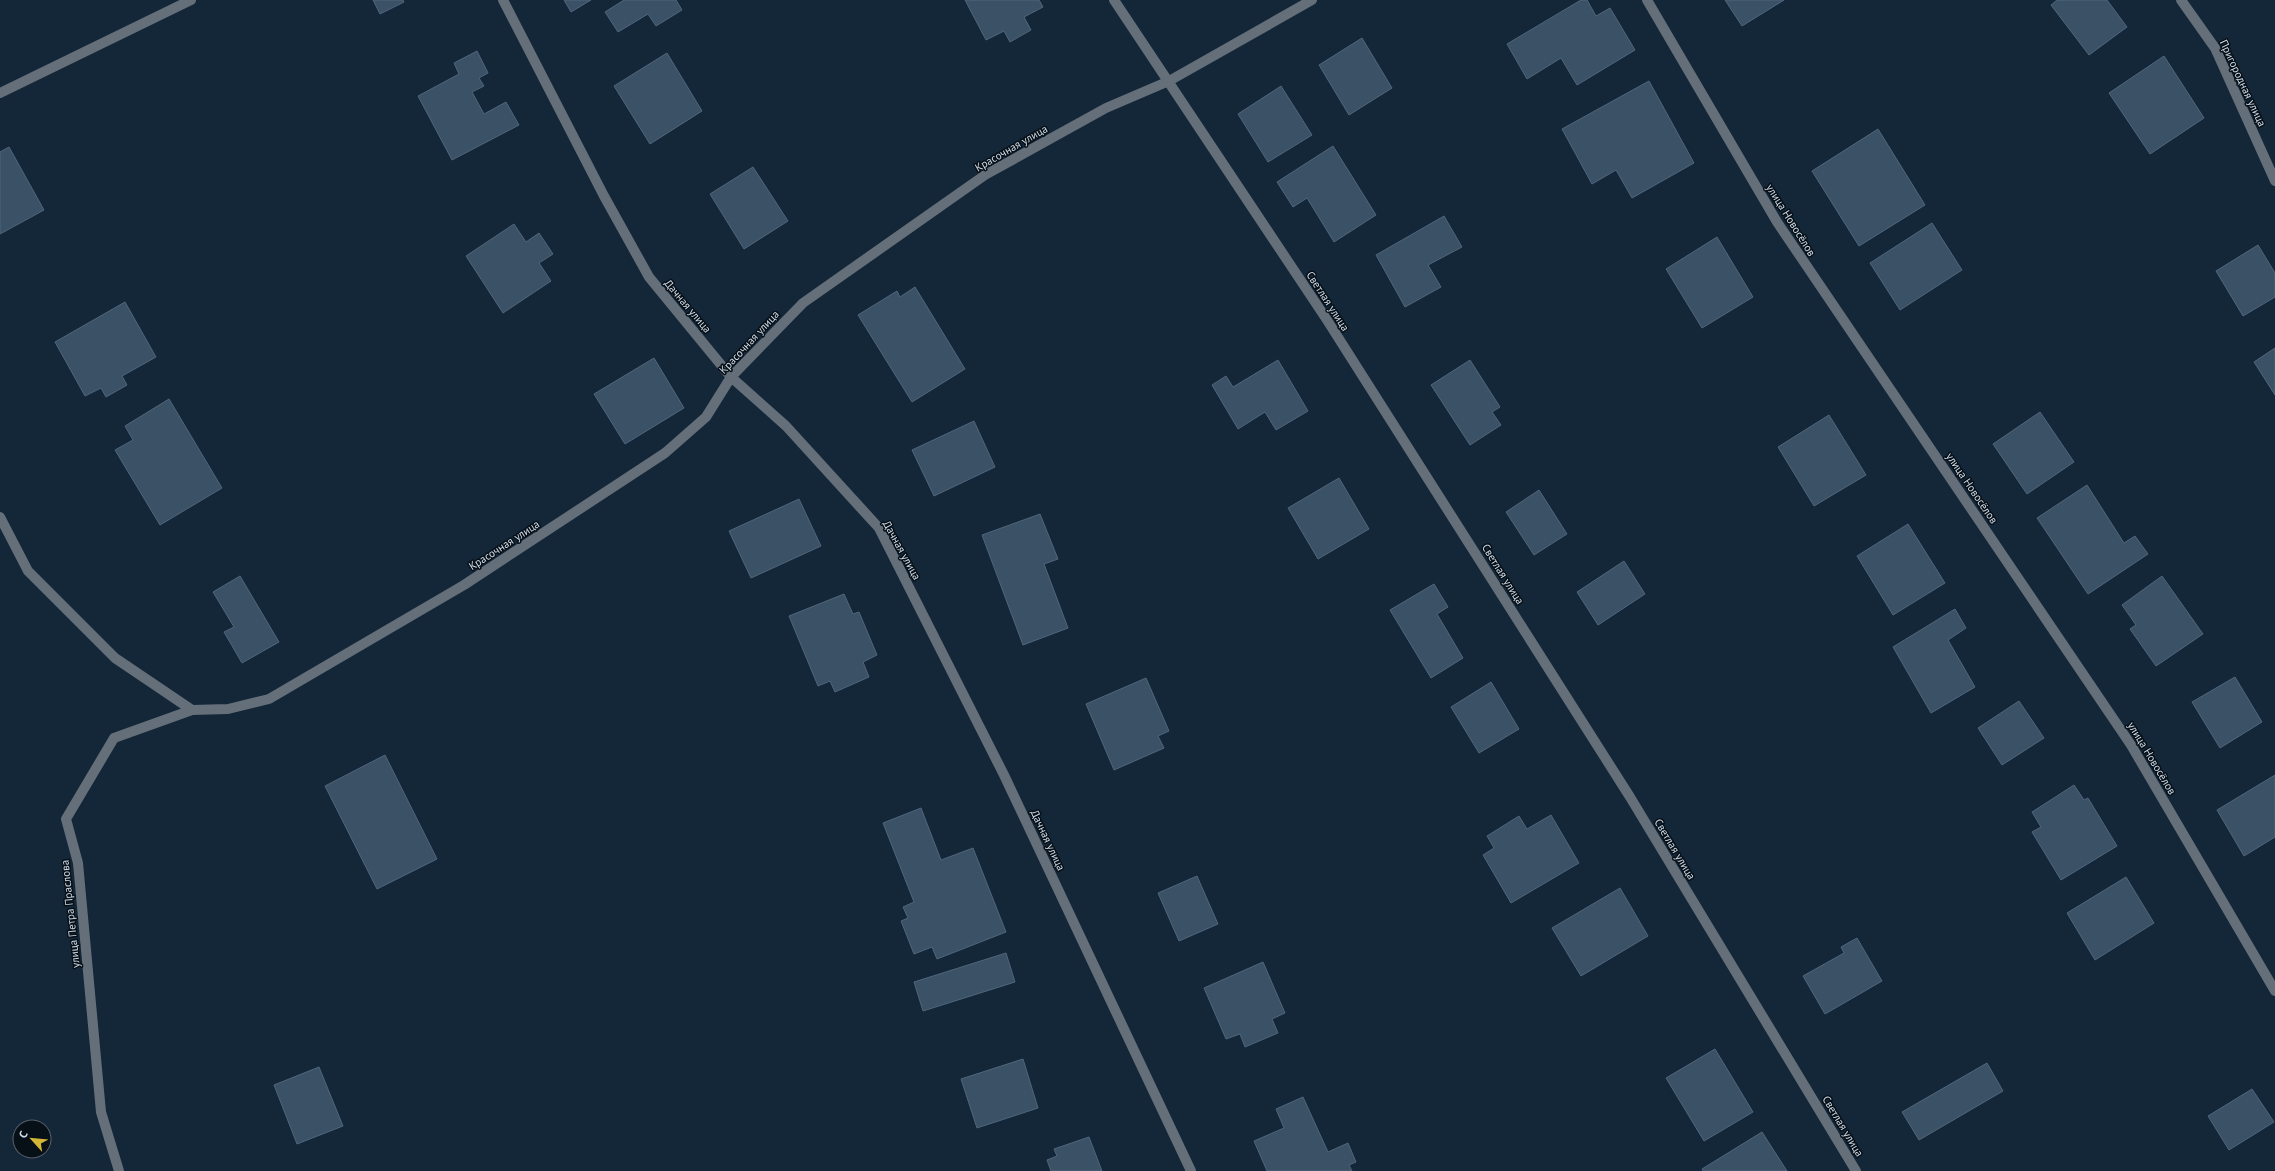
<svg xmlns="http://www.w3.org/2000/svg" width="2275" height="1171" font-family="'PT Sans',sans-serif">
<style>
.building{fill:#3b5165;stroke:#50667c}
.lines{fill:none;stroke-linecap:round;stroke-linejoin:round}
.minor{stroke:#656f79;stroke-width:10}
.labels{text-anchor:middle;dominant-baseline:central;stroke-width:3;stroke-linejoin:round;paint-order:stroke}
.street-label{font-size:11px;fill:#d0dde9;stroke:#070f17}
</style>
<rect width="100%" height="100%" fill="#132739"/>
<g class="building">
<path d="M373 0H403L404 2 380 14Z"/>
<path d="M564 0H591L571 12Z"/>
<path d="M624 0H676L682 10 656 26 648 14 618 32 605 12Z"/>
<path d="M965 0H1039L1043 7 1024 17 1031 30 1010 42 1004 31 986 40Z"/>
<path d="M1581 0H1587L1596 16 1610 8 1635 50 1577 85 1561 58 1527 79 1507 44Z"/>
<path d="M1725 0H1784L1742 26Z"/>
<path d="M2057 0H2107L2127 27 2089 55 2051 5Z"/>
<path d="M1362 38 1392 88 1349 115 1319 65Z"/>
<path d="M477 51 488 73 479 78 484 86 472 92 484 114 506 102 519 125 452 160 418 96 459 74 454 63Z"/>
<path d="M667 53 702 111 650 144 614 86Z"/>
<path d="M2164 56 2204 118 2150 154 2109 93Z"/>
<path d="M1649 81 1694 163 1632 198 1616 170 1592 184 1562 129Z"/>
<path d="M1281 86 1312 135 1268 162 1238 114Z"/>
<path d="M1878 129 1925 205 1859 246 1812 171Z"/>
<path d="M1333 146 1376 215 1334 242 1307 198 1293 207 1277 182Z"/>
<path d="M9 147 44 210 0 234V152Z"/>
<path d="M753 167 788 221 744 249 710 194Z"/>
<path d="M1444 216 1462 247 1428 265 1441 287 1405 307 1376 255Z"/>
<path d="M1932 223 1962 270 1900 310 1870 263Z"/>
<path d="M514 224 526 242 539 233 553 254 539 263 551 281 503 313 466 256Z"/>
<path d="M1717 237 1753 297 1702 328 1666 269Z"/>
<path d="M2258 245 2275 273V297L2243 316 2216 271Z"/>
<path d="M915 287 965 369 912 402 858 315 897 291 900 297Z"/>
<path d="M125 302 156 357 122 376 127 385 106 397 101 388 85 396 55 342Z"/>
<path d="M2275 348V395L2254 362Z"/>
<path d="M654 358 684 408 625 444 594 394Z"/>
<path d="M1278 360 1308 411 1276 430 1265 412 1238 429 1212 385 1226 376 1233 387Z"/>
<path d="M1470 360 1500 407 1492 412 1501 425 1470 445 1431 385Z"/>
<path d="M169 399 222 488 160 525 115 450 133 440 125 426Z"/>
<path d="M2040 412 2074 462 2027 494 1993 444Z"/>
<path d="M1829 415 1866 475 1814 506 1778 447Z"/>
<path d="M974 421 995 467 934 496 912 450Z"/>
<path d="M1339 478 1369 529 1318 559 1288 508Z"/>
<path d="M2087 485 2124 543 2135 536 2148 554 2088 594 2037 518Z"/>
<path d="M1539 490 1567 534 1534 555 1506 512Z"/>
<path d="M799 499 821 546 751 578 729 531Z"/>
<path d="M1040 514 1058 559 1044 564 1068 628 1023 645 982 535Z"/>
<path d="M1908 524 1945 583 1893 615 1857 556Z"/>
<path d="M1624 561 1645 594 1598 625 1577 592Z"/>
<path d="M240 576 279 642 242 663 224 632 234 627 213 592Z"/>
<path d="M2162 576 2203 634 2156 666 2130 629 2136 625 2122 605Z"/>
<path d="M1434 584 1448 607 1437 614 1463 658 1431 678 1390 610Z"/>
<path d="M844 594 853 614 859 612 877 655 863 662 869 677 835 692 830 681 818 686 789 616Z"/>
<path d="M1955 609 1966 628 1948 640 1975 687 1931 713 1893 647Z"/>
<path d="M2235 677 2262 722 2220 748 2192 702Z"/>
<path d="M1146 678 1169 731 1158 736 1164 748 1114 770 1086 704Z"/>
<path d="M1491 682 1519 729 1479 753 1451 707Z"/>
<path d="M2019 701 2044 738 2002 765 1978 728Z"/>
<path d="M385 755 437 859 377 889 325 786Z"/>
<path d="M2275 775V837L2244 856 2217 810Z"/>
<path d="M2074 785 2084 800 2088 798 2117 846 2061 880 2032 832 2041 827 2032 812Z"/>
<path d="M921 808 941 860 973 848 1006 932 937 959 932 947 914 954 901 921 908 918 903 907 914 902 883 823Z"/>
<path d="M1551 815 1579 863 1511 903 1483 855 1494 848 1487 836 1519 816 1527 829Z"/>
<path d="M1197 876 1218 924 1179 941 1158 893Z"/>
<path d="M2126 877 2154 923 2095 960 2067 913Z"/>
<path d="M1620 888 1648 936 1581 976 1552 928Z"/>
<path d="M1857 938 1882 981 1825 1014 1803 976 1844 953 1841 947Z"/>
<path d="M1006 953 1015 982 923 1011 914 982Z"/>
<path d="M1263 962 1285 1013 1272 1019 1278 1033 1245 1047 1240 1034 1226 1039 1204 988Z"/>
<path d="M1715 1049 1753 1112 1704 1141 1666 1078Z"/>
<path d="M1023 1059 1038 1108 977 1128 961 1079Z"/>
<path d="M1987 1063 2003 1091 1919 1140 1902 1112Z"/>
<path d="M319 1067 343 1126 297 1144 274 1085Z"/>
<path d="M2252 1089 2274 1122 2229 1150 2208 1116Z"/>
<path d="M1303 1097 1328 1152 1348 1143 1356 1162 1349 1165 1352 1171H1267L1254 1141 1284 1128 1276 1109Z"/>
<path d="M1762 1132 1787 1171H1703L1702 1169Z"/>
<path d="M1089 1137 1102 1171H1051L1047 1160 1057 1156 1054 1149Z"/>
</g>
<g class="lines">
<g class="minor">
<path d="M503 0 604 196 649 277 731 377 786 426 879 528 1004 775 1191 1171"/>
<path d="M1114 0 1327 320 1630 797 1856 1171"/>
<path d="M1647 0 1777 222 2131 745 2275 991"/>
<path d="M2181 0 2215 48 2275 181"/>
<path d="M0 93 191 0"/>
<path d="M0 517 28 571 115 658 192 710 114 738 66 819 78 863 101 1112 119 1171"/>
<path d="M192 710 228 709 269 699 464 585 665 453 706 417 731 377 803 303 985 175 1106 108 1169 81 1312 0"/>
</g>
</g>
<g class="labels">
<g class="street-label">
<text transform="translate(2243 83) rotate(65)">Пригородная улица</text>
<text transform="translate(1011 148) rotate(-30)">Красочная улица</text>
<text transform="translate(1791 220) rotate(58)">улица Новосёлов</text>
<text transform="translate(1328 301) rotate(57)">Светлая улица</text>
<text transform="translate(688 306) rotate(50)">Дачная улица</text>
<text transform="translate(749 342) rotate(-47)">Красочная улица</text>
<text transform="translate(1972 488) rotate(56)">улица Новосёлов</text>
<text transform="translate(504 545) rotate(-33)">Красочная улица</text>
<text transform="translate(902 550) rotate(61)">Дачная улица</text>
<text transform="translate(1503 574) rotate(58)">Светлая улица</text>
<text transform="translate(2152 758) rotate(59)">улица Новосёлов</text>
<text transform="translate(1048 840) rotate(65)">Дачная улица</text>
<text transform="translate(1675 849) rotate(59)">Светлая улица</text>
<text transform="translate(70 914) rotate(-96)">улица Петра Праслова</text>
<text transform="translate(1843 1126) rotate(59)">Светлая улица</text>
</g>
</g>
<g transform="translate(32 1139) rotate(297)"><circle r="19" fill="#070f17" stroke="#57616b"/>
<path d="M0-3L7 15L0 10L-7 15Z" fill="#d3b635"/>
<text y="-6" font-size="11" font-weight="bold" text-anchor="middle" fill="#d0dde9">С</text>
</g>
</svg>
